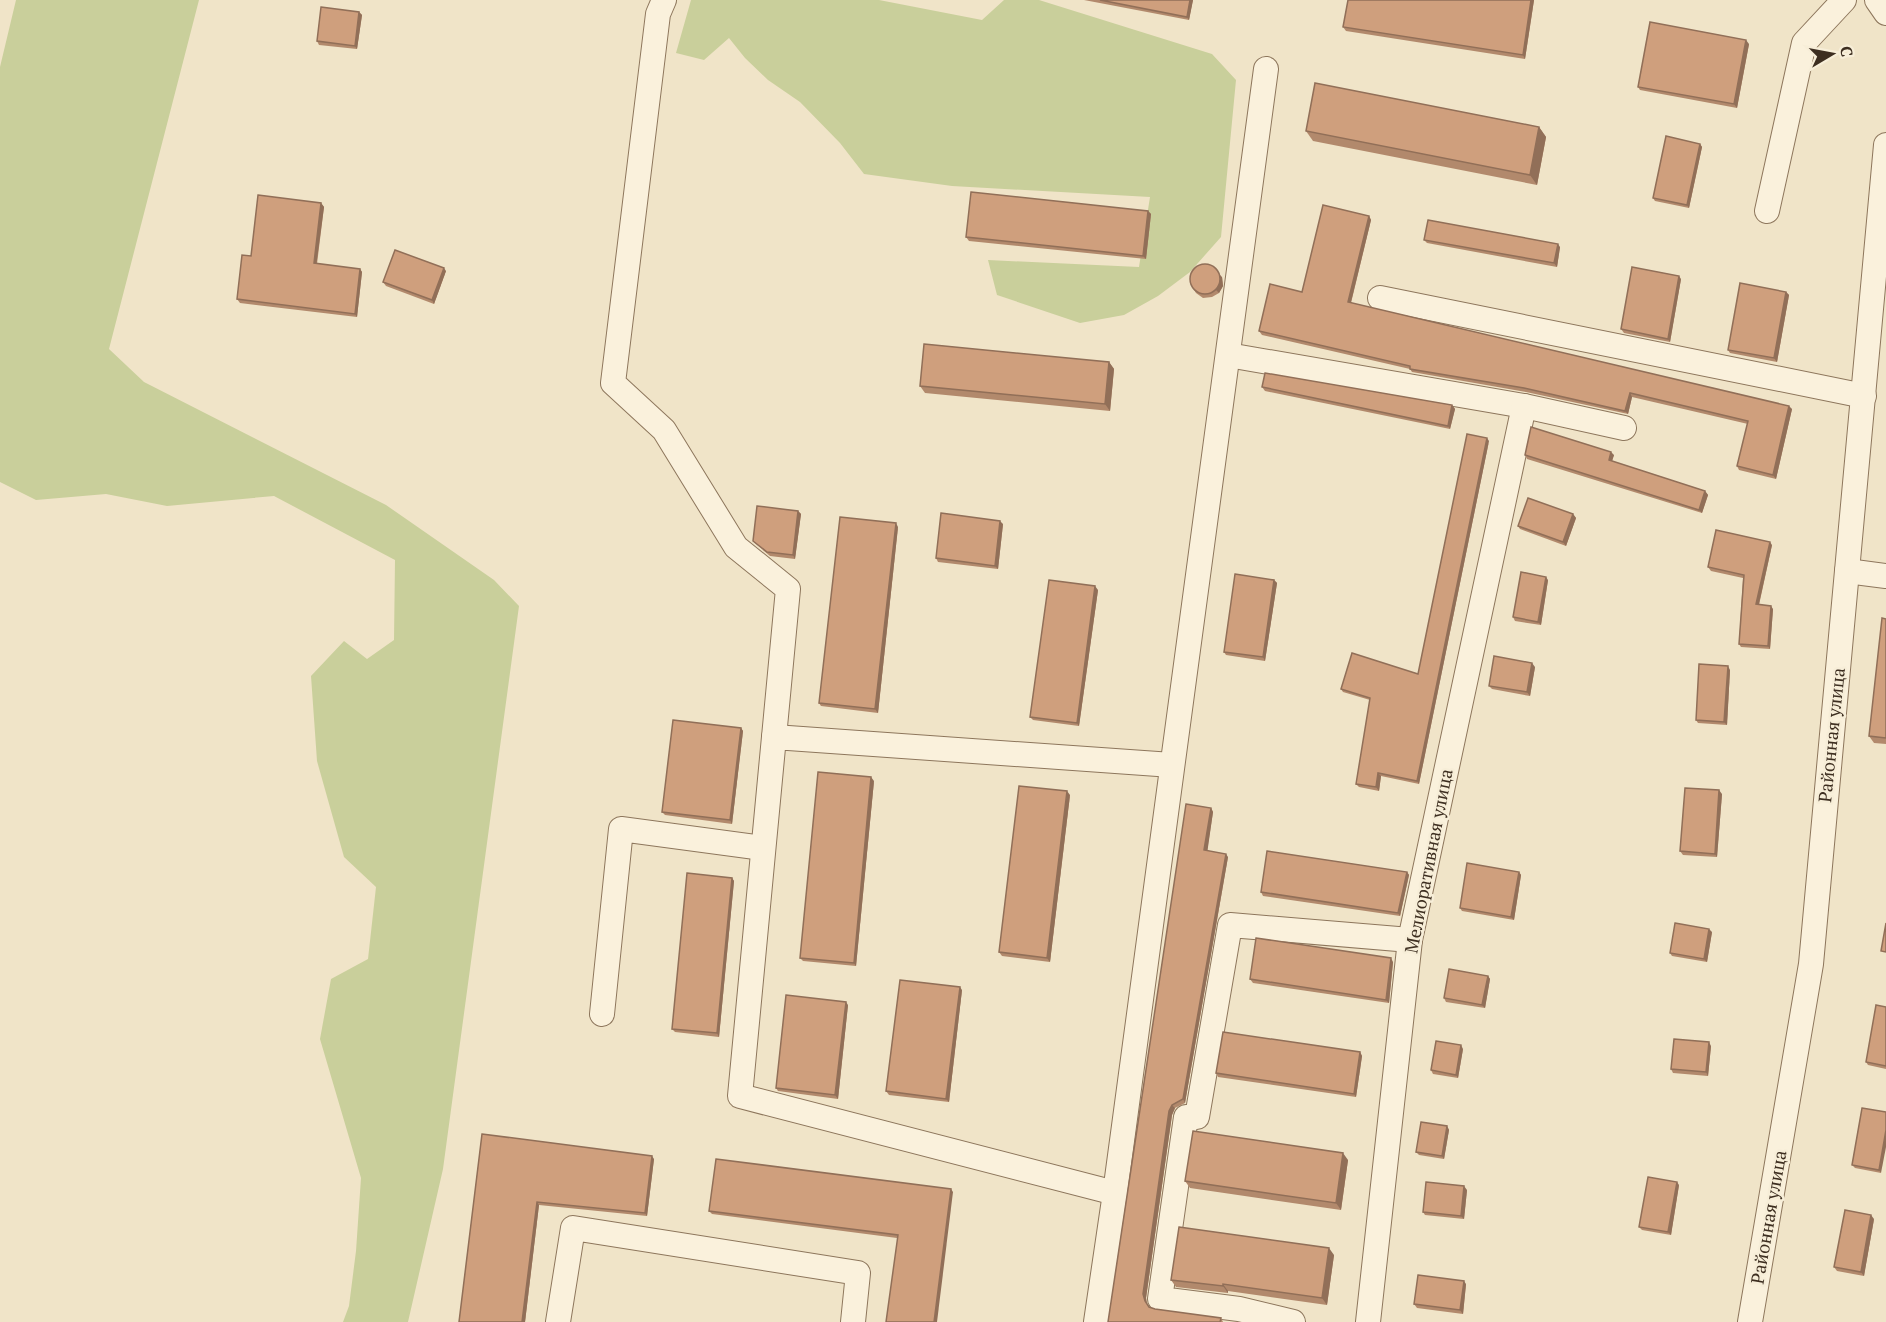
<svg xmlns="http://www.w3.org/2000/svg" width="1886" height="1322" font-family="'PT Serif',serif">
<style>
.green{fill:#c9cf9b}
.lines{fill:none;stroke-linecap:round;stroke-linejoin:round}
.minor-casing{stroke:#8d765c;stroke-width:26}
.minor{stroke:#faf1dc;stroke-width:24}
.wall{fill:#b2896c}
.shaded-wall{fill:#916f58}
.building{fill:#cf9f7d;stroke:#916f58;stroke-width:1.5}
.labels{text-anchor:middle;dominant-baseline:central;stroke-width:5;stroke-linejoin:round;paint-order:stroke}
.street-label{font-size:18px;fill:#3d2e20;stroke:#f7eed8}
</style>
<rect width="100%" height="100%" fill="#f0e4c8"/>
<g class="green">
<path d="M16 0H199L109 349 144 382 386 505 494 580 519 606 443 1169 408 1322H343L349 1306 356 1251 361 1178 320 1039 331 979 368 959 376 887 344 857 317 761 311 676 344 641 367 659 394 640 395 560 274 496 167 506 106 494 36 500 0 482V67Z"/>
<path d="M691 0H879L982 20 1004 0H1039L1212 54 1236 80 1221 237 1190 272 1158 296 1124 315 1080 323 997 295 988 260 1139 267 1150 197 952 186 864 174 840 143 800 102 768 80 745 58 729 38 704 60 676 53Z"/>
</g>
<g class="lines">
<g class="minor-casing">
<g id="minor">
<path d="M664 0 658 14 613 383 664 430 736 547 788 589 774 737"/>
<path d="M1877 0 1886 13"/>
<path d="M1767 211 1804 43 1844 0"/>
<path d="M1380 298 1864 396"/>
<path d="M1228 355 1524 406 1624 428"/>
<path d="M1847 571 1886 576"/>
<path d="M602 1014 621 829 763 848"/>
<path d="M1115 1193 740 1096 774 737 1172 765"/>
<path d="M558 1322 573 1228 858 1273 853 1322"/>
<path d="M1096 1322 1115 1193 1266 69"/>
<path d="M1293 1322 1239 1309 1160 1299 1186 1117H1197L1230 925 1410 940"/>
<path d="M1368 1322 1410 940 1524 406"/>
<path d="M1750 1322 1811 964 1886 145"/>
</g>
</g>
<use href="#minor" class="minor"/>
</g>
<g class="wall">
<path d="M1084 0H1193L1189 20Z"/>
<path d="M1348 0H1534L1525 59 1346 31 1343 27Z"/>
<path d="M359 12 362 15 357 49 319 45 317 41Z"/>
<path d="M1749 44 1737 108 1640 90 1638 87Z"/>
<path d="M1539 127 1546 137 1537 185 1313 141 1306 131Z"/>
<path d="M1700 144 1702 147 1689 208 1655 201 1653 198Z"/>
<path d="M321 203 324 207 317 264 360 269 362 272 357 317 240 303 237 299 251 256Z"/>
<path d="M1148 211 1151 214 1146 259 969 241 966 237Z"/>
<path d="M1369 216 1371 220 1351 303 1792 409 1776 479 1739 470 1737 466 1748 424 1632 397 1628 414 1526 392 1412 372 1410 369 1262 335 1259 331 1302 292Z"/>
<path d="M1424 240 1560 247 1557 267 1427 243Z"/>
<path d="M446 271 434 304 386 286 383 282Z"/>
<path d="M1222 277 1223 286 1219 293 1212 297 1203 298 1196 293 1190 283Z"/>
<path d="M1681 279 1670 342 1624 333 1621 329Z"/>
<path d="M1786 292 1789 295 1777 362 1730 353 1728 350Z"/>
<path d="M1109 362 1114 369 1110 411 925 393 920 386Z"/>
<path d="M1262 387 1452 405 1455 409 1450 429 1265 391Z"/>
<path d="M1489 441 1419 784 1381 776 1379 791 1359 787 1356 784 1370 700 1343 692 1341 689 1418 674Z"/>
<path d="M1525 455H1614L1612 461 1705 491 1708 495 1702 513 1527 459Z"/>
<path d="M798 511 801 514 795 559 770 556 756 544 753 541Z"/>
<path d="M1573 514 1576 518 1566 546 1520 529 1518 526Z"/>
<path d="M1003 524 998 569 938 562 936 558Z"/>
<path d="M898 527 878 713 821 706 819 703Z"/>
<path d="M1772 545 1759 605 1773 609 1770 649 1741 647 1739 644 1743 578 1711 571 1708 567Z"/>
<path d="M1274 580 1277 583 1265 661 1226 655 1224 652Z"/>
<path d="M1548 580 1541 625 1515 621 1513 617Z"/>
<path d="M1098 590 1079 726 1033 720 1030 717Z"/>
<path d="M1886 619V744L1874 743 1869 736Z"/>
<path d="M1535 667 1530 696 1492 689 1489 686Z"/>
<path d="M1730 670 1727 725 1698 723 1696 720Z"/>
<path d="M741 728 743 731 732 824 665 815 662 812Z"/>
<path d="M874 781 856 966 803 961 800 958Z"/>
<path d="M1722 794 1717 857 1683 855 1680 851Z"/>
<path d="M1070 795 1050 962 1002 956 999 952Z"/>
<path d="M1211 808 1213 812 1207 851 1228 857 1185 1103 1175 1108 1172 1115 1146 1298 1147 1304 1149 1307 1155 1309 1221 1318 1223 1322H1108Z"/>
<path d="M1407 872 1409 875 1400 916 1263 896 1261 892Z"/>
<path d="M1519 872 1521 875 1514 920 1462 911 1460 908Z"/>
<path d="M732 878 734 881 719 1037 675 1032 672 1029Z"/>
<path d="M1712 932 1707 962 1672 956 1670 953Z"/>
<path d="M1393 962 1389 1003 1253 983 1250 979Z"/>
<path d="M1488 976 1490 979 1485 1008 1446 1002 1444 998Z"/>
<path d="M962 990 949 1102 889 1095 886 1091Z"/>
<path d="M848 1005 838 1099 778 1091 776 1088Z"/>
<path d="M1886 1007V1069L1868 1065 1866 1062Z"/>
<path d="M1711 1046 1708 1076 1673 1073 1671 1069Z"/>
<path d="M1463 1049 1458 1078 1433 1074 1431 1070Z"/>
<path d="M1360 1052 1362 1056 1356 1097 1218 1077 1216 1073Z"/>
<path d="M1862 1108 1881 1173 1855 1168 1852 1165Z"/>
<path d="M1447 1126 1449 1130 1444 1159 1419 1155 1416 1152Z"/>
<path d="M482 1134 654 1159 647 1216 539 1205 525 1322H459Z"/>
<path d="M1348 1160 1341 1210 1190 1188 1185 1181Z"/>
<path d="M1679 1185 1671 1235 1642 1230 1639 1227Z"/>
<path d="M1467 1190 1464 1219 1425 1215 1423 1212Z"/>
<path d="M953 1192 897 1238 712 1214 709 1211Z"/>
<path d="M1874 1219 1864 1276 1837 1271 1834 1267Z"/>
<path d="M1334 1255 1327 1305 1228 1291V1293L1176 1287 1171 1280Z"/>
<path d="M1466 1284 1463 1314 1417 1308 1414 1304Z"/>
</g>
<g class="shaded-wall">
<path d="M1190 0H1193L1189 20 1187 17Z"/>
<path d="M1531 0H1534L1525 59 1523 55Z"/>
<path d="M359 12 362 15 357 49 355 46Z"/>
<path d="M1746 40 1749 44 1737 108 1734 104Z"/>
<path d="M1539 127 1546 137 1537 185 1530 175Z"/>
<path d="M1700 144 1702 147 1689 208 1687 205Z"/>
<path d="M321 203 324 207 316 267 314 263Z"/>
<path d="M1148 211 1151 214 1146 259 1143 256Z"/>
<path d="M1369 216 1371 220 1350 306 1348 302Z"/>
<path d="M1558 244 1560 247 1557 267 1554 263Z"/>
<path d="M444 268 446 271 434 304 432 300Z"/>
<path d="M360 269 362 272 357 317 355 314Z"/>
<path d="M1219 274 1222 277 1223 286 1219 293 1216 290Z"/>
<path d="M1679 276 1681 279 1670 342 1668 339Z"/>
<path d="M1786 292 1789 295 1777 362 1774 358Z"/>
<path d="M1109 362 1114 369 1110 411 1105 404Z"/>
<path d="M1630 393 1632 397 1628 414 1625 411Z"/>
<path d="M1452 405 1455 409 1450 429 1448 426Z"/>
<path d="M1789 406 1792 409 1776 479 1773 475Z"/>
<path d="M1487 438 1489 441 1419 784 1417 781Z"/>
<path d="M1611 452 1614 455 1611 464 1609 460Z"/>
<path d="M1705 491 1708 495 1702 513 1699 510Z"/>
<path d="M798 511 801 514 795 559 793 555Z"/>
<path d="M1573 514 1576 518 1566 546 1563 542Z"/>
<path d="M1000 521 1003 524 998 569 995 566Z"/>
<path d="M896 523 898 527 878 713 875 709Z"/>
<path d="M1770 542 1772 545 1758 608 1756 604Z"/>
<path d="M1546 577 1548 580 1541 625 1538 622Z"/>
<path d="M1274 580 1277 583 1265 661 1263 657Z"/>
<path d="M1095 586 1098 590 1079 726 1077 723Z"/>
<path d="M1771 606 1773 609 1770 649 1768 646Z"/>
<path d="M1532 663 1535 667 1530 696 1527 692Z"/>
<path d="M1728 666 1730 670 1727 725 1724 722Z"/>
<path d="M741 728 743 731 732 824 730 820Z"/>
<path d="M1378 773 1381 776 1379 791 1376 787Z"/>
<path d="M871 777 874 781 856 966 854 963Z"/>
<path d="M1719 790 1722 794 1717 857 1715 854Z"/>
<path d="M1067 791 1070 795 1050 962 1047 958Z"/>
<path d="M1211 808 1213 812 1207 854 1204 850Z"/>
<path d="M1226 854 1228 857 1185 1103 1183 1099Z"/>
<path d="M1407 872 1409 875 1400 916 1398 913Z"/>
<path d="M1519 872 1521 875 1514 920 1511 917Z"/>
<path d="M732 878 734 881 719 1037 717 1033Z"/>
<path d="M1709 929 1712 932 1707 962 1704 959Z"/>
<path d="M1391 958 1393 962 1389 1003 1386 1000Z"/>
<path d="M1488 976 1490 979 1485 1008 1482 1005Z"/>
<path d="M960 987 962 990 949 1102 946 1099Z"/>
<path d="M846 1002 848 1005 838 1099 835 1095Z"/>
<path d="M1709 1042 1711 1046 1708 1076 1706 1072Z"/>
<path d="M1461 1045 1463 1049 1458 1078 1456 1075Z"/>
<path d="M1360 1052 1362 1056 1356 1097 1354 1094Z"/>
<path d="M1172 1105 1175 1108 1172 1115 1146 1298 1147 1305 1145 1301 1143 1294 1169 1111Z"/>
<path d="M1447 1126 1449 1130 1444 1159 1442 1156Z"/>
<path d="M1886 1130V1147L1881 1173 1879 1170Z"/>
<path d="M1343 1153 1348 1160 1341 1210 1336 1203Z"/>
<path d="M652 1156 654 1159 647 1216 645 1213Z"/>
<path d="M1677 1182 1679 1185 1671 1235 1668 1232Z"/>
<path d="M1464 1186 1467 1190 1464 1219 1461 1216Z"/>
<path d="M951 1189 953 1192 937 1322H934Z"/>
<path d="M537 1202 539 1205 525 1322H522Z"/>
<path d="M1871 1215 1874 1219 1864 1276 1861 1272Z"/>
<path d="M1329 1248 1334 1255 1327 1305 1322 1298Z"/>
<path d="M1464 1281 1466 1284 1463 1314 1460 1310Z"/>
<path d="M1223 1284 1228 1291V1293L1223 1286Z"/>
</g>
<g class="building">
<path d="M1100 0H1190L1187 17Z"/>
<path d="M1348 0H1531L1523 55 1343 27Z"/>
<path d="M321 7 359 12 355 46 317 41Z"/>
<path d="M1650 22 1746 40 1734 104 1638 87Z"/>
<path d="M1315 83 1539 127 1530 175 1306 131Z"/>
<path d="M1666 136 1700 144 1687 205 1653 198Z"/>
<path d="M971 192 1148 211 1143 256 966 237Z"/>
<path d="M258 195 321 203 314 263 360 269 355 314 237 299 242 255 251 256Z"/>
<path d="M1323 205 1369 216 1348 302 1789 406 1773 475 1737 466 1748 421 1630 393 1625 411 1524 388 1410 369V366L1259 331 1270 284 1302 292Z"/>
<path d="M1428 220 1558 244 1554 263 1424 240Z"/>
<path d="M395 250 444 268 432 300 383 282Z"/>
<circle cx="1205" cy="279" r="15"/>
<path d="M1632 267 1679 276 1668 339 1621 329Z"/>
<path d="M1740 283 1786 292 1774 358 1728 350Z"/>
<path d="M924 344 1109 362 1105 404 920 386Z"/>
<path d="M1265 373 1452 405 1448 426 1262 387Z"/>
<path d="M1531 427 1611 452 1609 460 1705 491 1699 510 1525 455Z"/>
<path d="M1467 434 1487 438 1417 781 1378 773 1376 787 1356 784 1370 698 1341 689 1352 653 1418 674Z"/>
<path d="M1528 498 1573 514 1563 542 1518 526Z"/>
<path d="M757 506 798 511 793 555 767 552 753 541Z"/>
<path d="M941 513 1000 521 995 566 936 558Z"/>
<path d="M840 517 896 523 875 709 819 703Z"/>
<path d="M1716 530 1770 542 1756 604 1771 606 1768 646 1739 644 1744 575 1708 567Z"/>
<path d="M1521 572 1546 577 1538 622 1513 617Z"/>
<path d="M1235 574 1274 580 1263 657 1224 652Z"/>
<path d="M1049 580 1095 586 1077 723 1030 717Z"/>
<path d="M1882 618 1886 619V738L1869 736Z"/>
<path d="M1494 656 1532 663 1527 692 1489 686Z"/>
<path d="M1699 664 1728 666 1724 722 1696 720Z"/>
<path d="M673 720 741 728 730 820 662 812Z"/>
<path d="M818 772 871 777 854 963 800 958Z"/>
<path d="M1019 786 1067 791 1047 958 999 952Z"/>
<path d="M1685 788 1719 790 1715 854 1680 851Z"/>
<path d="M1186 804 1211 808 1204 850 1226 854 1183 1099 1172 1105 1169 1111 1143 1294 1145 1301 1149 1307 1155 1309 1221 1318 1220 1322H1108Z"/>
<path d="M1267 851 1407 872 1398 913 1261 892Z"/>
<path d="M1467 863 1519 872 1511 917 1460 908Z"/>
<path d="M687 873 732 878 717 1033 672 1029Z"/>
<path d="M1675 923 1709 929 1704 959 1670 953Z"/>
<path d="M1886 923V952L1881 951Z"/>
<path d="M1256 938 1391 958 1386 1000 1250 979Z"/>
<path d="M1449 969 1488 976 1482 1005 1444 998Z"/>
<path d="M900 980 960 987 946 1099 886 1091Z"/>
<path d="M786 995 846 1002 835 1095 776 1088Z"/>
<path d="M1876 1005 1886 1007V1066L1866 1062Z"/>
<path d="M1223 1032 1360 1052 1354 1094 1216 1073Z"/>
<path d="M1674 1039 1709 1042 1706 1072 1671 1069Z"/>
<path d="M1436 1041 1461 1045 1456 1075 1431 1070Z"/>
<path d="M1862 1108 1886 1112V1130L1879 1170 1852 1165Z"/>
<path d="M1421 1122 1447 1126 1442 1156 1416 1152Z"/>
<path d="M1193 1131 1343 1153 1336 1203 1185 1181Z"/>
<path d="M482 1134 652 1156 645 1213 537 1202 522 1322H459Z"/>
<path d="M716 1159 951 1189 934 1322H886L898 1235 709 1211Z"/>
<path d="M1648 1177 1677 1182 1668 1232 1639 1227Z"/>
<path d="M1426 1182 1464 1186 1461 1216 1423 1212Z"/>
<path d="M1845 1210 1871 1215 1861 1272 1834 1267Z"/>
<path d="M1179 1227 1329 1248 1322 1298 1223 1284V1286L1171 1280Z"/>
<path d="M1418 1275 1464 1281 1460 1310 1414 1304Z"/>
</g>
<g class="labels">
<g class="street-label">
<text transform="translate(1831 735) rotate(-84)">Районная улица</text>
<text transform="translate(1428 861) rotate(-79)">Мелиоративная улица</text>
<text transform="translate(1768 1217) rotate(-80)">Районная улица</text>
</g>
</g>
<g transform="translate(1832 54) rotate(80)" stroke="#f7eed8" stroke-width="4.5" paint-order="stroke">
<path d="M0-4.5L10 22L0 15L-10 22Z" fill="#3d2e20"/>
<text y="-9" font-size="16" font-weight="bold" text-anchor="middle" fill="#3d2e20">С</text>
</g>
</svg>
